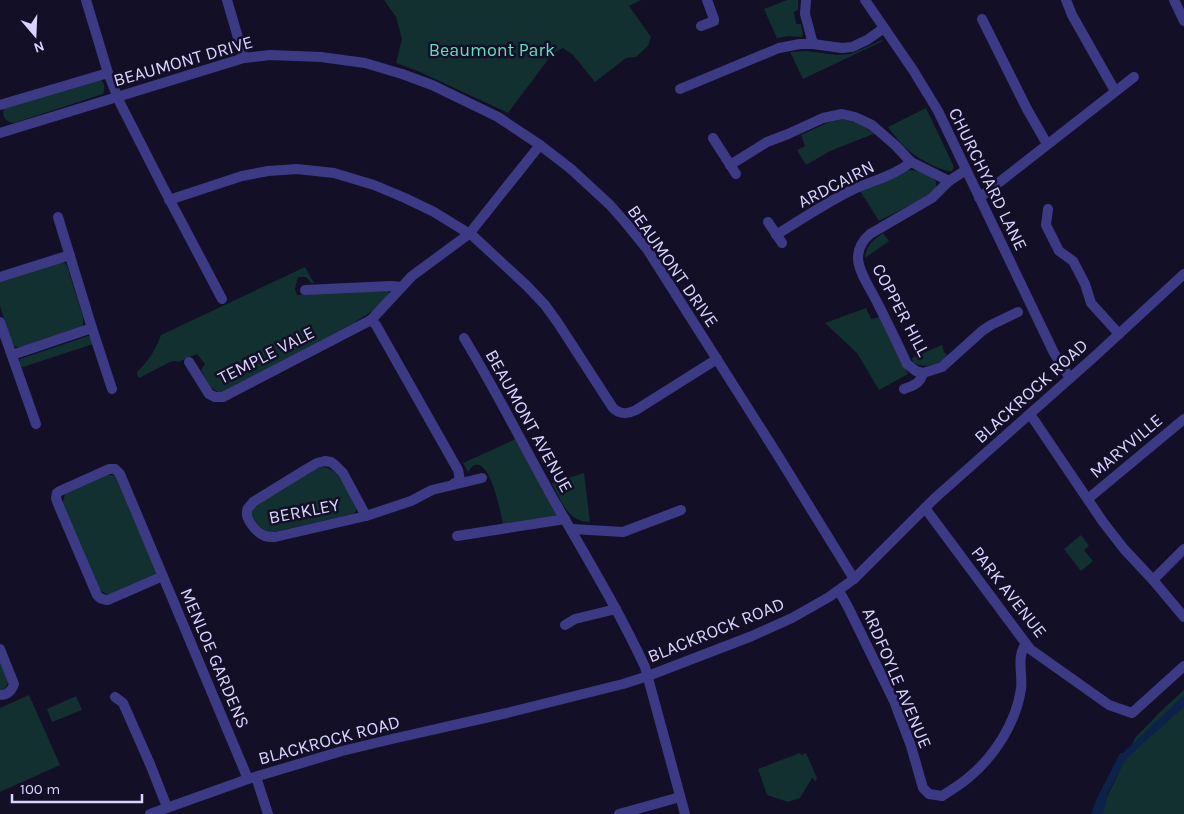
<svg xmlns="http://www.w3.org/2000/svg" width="1184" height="814" font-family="Karla,sans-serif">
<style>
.green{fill:#12302f}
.water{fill:#0c2248}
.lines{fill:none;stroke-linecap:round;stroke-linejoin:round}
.minor{stroke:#3d3a85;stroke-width:10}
.labels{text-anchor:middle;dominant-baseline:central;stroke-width:5;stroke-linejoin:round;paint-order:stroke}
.park-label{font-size:18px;fill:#5fe0c0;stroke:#130f26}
.street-label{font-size:18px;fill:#d9d4ff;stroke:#130f26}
</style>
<rect width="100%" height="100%" fill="#130f26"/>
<g class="green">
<path d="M384 0H641L629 6 651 37 648 46 636 57 626 58 595 82 573 55 563 48 553 53 508 113 418 71 396 63 402 39 396 17Z"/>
<path d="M787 0H798V10L794 12 796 24H801L803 35 801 37 789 36 777 38 764 9Z"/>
<path d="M882 40 883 41 803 79 790 52 807 51 837 55 850 54 867 47Z"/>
<path d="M101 80C105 84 105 90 103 94L14 123C6 123 1 116 4 108Z"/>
<path d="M926 108 954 167 952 171C941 172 918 158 909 151 901 144 894 135 888 127Z"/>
<path d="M842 119 860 124 876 133 830 151 806 165 797 150 805 146 801 135 827 123Z"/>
<path d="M909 170C923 170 948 179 930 195L879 221 860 191 900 175Z"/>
<path d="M883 233 889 241 865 258C866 246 873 240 883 233Z"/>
<path d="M62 262 65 263 67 266 83 317V326L80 328 20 347H16L12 344 0 306V281Z"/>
<path d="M305 267 314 283H311L306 277H298L295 289 297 295 383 290H388L389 295 377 308 352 324 224 392H218L210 387 201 370 205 364 197 354 178 362 175 361 170 362 139 378 137 375V372C149 360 155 351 161 335Z"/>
<path d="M866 308 871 319 879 317 908 374 879 390 857 353 825 323Z"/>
<path d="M88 336 90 337 93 344 20 368 19 364 20 359Z"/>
<path d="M942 345 944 352 948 356C939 364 925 370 913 362L912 358Z"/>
<path d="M518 438 557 515 503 524C501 514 490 456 473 466 471 467 470 470 468 472L463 463Z"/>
<path d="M322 467C341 468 349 493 356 508V511L353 514 269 533C261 529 254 521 251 513L253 509 258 504 314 470Z"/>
<path d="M584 473 590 522C567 522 561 500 552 483Z"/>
<path d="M107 474 116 476 157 573 108 595 101 591 97 587 62 505 66 491Z"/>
<path d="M1081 535 1089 546 1084 550 1093 561 1081 571 1064 549Z"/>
<path d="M0 659 8 681C8 686 5 689 0 691Z"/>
<path d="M1184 690V814H1099L1135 738 1161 711Z"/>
<path d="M29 695 60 765 0 792V708Z"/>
<path d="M76 696 82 710 52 722 47 709Z"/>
<path d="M800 753 801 755 806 753 817 778 815 782 813 778H812L800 798 788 802 767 795 758 769Z"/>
</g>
<path class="water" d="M1184 695V707L1141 745 1124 762 1109 791 1103 814H1091L1096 800 1120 753H1123Z"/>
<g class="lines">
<g class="minor">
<path d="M86 0 108 73 120 103 165 191 222 299"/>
<path d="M227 0 244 58"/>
<path d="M806 0 805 14 813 44"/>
<path d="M865 0 913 70 938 111 1054 353 1066 372 1070 378"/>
<path d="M1066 0 1072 15 1115 91"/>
<path d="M1174 0 1184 21"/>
<path d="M982 19 1027 109 1047 144"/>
<path d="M701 26 714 21V19L707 0"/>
<path d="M680 89 779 48 800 44H813L842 48 852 47 867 40 884 28"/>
<path d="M0 105 108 73"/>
<path d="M0 133 244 58 270 55 321 57 365 63 402 74 432 85 498 117 540 145 571 169 610 205 625 222 647 249 777 454 854 579"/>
<path d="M713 138 736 174"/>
<path d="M730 165 767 142 788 134 823 118 842 114 855 117 872 125 896 146 911 162 949 181"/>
<path d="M979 198 1134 77"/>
<path d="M169 200 242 176 268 171 297 169 334 173 374 185 405 198 434 212 473 236 527 286 545 305 558 323 613 408C621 415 627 414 636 410L717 359"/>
<path d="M1048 209 1046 225 1059 251 1073 261 1085 284 1091 303 1119 334"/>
<path d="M58 217 92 328 112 389"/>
<path d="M768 222 782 243"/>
<path d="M776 235C802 219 827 202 854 189 874 180 894 176 911 162"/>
<path d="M0 277 70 255"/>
<path d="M305 290 391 286 402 287"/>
<path d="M0 322 36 424"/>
<path d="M464 338C497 392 525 449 556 504 587 558 619 611 645 667L685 814"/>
<path d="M12 355 92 328"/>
<path d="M189 362 209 394 215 397H223L371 320"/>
<path d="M923 373 916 371 907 364C898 344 888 324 878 304 872 291 858 272 858 258 858 247 863 240 870 234L932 198 949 181 966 170"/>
<path d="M904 389C914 385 920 384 923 373L942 367 982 331 991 325 1018 312"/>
<path d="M1030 414 1103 522 1124 549 1153 580 1184 617"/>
<path d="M453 484 460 480 458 470 376 325 371 320 412 276 469 234 540 145"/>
<path d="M1089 498 1184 419"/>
<path d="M925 508 1030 649 1109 705 1132 713 1184 666"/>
<path d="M366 516 343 473 335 465 331 462 325 461 317 463 305 470 253 502C252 504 249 507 248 508 243 517 255 531 263 535 266 537 271 537 275 537L366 516 411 501 432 490 482 478"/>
<path d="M572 529 623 532 681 510"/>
<path d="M457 536 565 519"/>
<path d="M163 576 108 600C103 600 100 599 97 595L58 504 56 498 57 493 60 491 109 469H115L120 474 248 779"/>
<path d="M1153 580 1184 549"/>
<path d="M839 591 848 607 894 701 911 746 923 788 929 794 942 796C951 790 960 785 968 778 994 757 1016 723 1021 689 1023 675 1016 656 1026 644"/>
<path d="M565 625 575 619 616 609"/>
<path d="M0 649 14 684C12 691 7 695 0 695"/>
<path d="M115 697 123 703 150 764 167 807"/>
<path d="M256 777 268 814"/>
<path d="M150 814 248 779 342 751 392 739 507 713 623 684 648 676 752 636 792 618 829 597 854 579 935 498 1094 357 1184 274"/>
<path d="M619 814 680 797"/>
</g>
</g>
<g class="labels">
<g class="park-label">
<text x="492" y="50">Beaumont Park</text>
</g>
<g class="street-label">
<text transform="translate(183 61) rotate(-16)">BEAUMONT DRIVE</text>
<text transform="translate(988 179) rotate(64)">CHURCHYARD LANE</text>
<text transform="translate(836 184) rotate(-27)">ARDCAIRN</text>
<text transform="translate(673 266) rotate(55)">BEAUMONT DRIVE</text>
<text transform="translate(901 310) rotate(62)">COPPER HILL</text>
<text transform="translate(266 355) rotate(-27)">TEMPLE VALE</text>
<text transform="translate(1031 391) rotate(-42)">BLACKROCK ROAD</text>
<text transform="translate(529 421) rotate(61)">BEAUMONT AVENUE</text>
<text transform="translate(1126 446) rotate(-40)">MARYVILLE</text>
<text transform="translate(304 511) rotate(-11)">BERKLEY</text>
<text transform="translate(1009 592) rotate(52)">PARK AVENUE</text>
<text transform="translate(716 630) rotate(-22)">BLACKROCK ROAD</text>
<text transform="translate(215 658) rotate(67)">MENLOE GARDENS</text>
<text transform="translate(897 678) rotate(67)">ARDFOYLE AVENUE</text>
<text transform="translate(329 740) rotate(-15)">BLACKROCK ROAD</text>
</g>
</g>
<g transform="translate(35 35) rotate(161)" stroke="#130f26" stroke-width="4" paint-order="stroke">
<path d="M0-4L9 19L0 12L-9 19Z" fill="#d9d4ff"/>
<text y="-8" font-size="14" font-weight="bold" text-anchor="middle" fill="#d9d4ff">N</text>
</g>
<path d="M12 794v8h130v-8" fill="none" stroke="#d9d4ff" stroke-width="2.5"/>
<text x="20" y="794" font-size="15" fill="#d9d4ff" stroke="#130f26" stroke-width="4" paint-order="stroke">100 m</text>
</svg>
